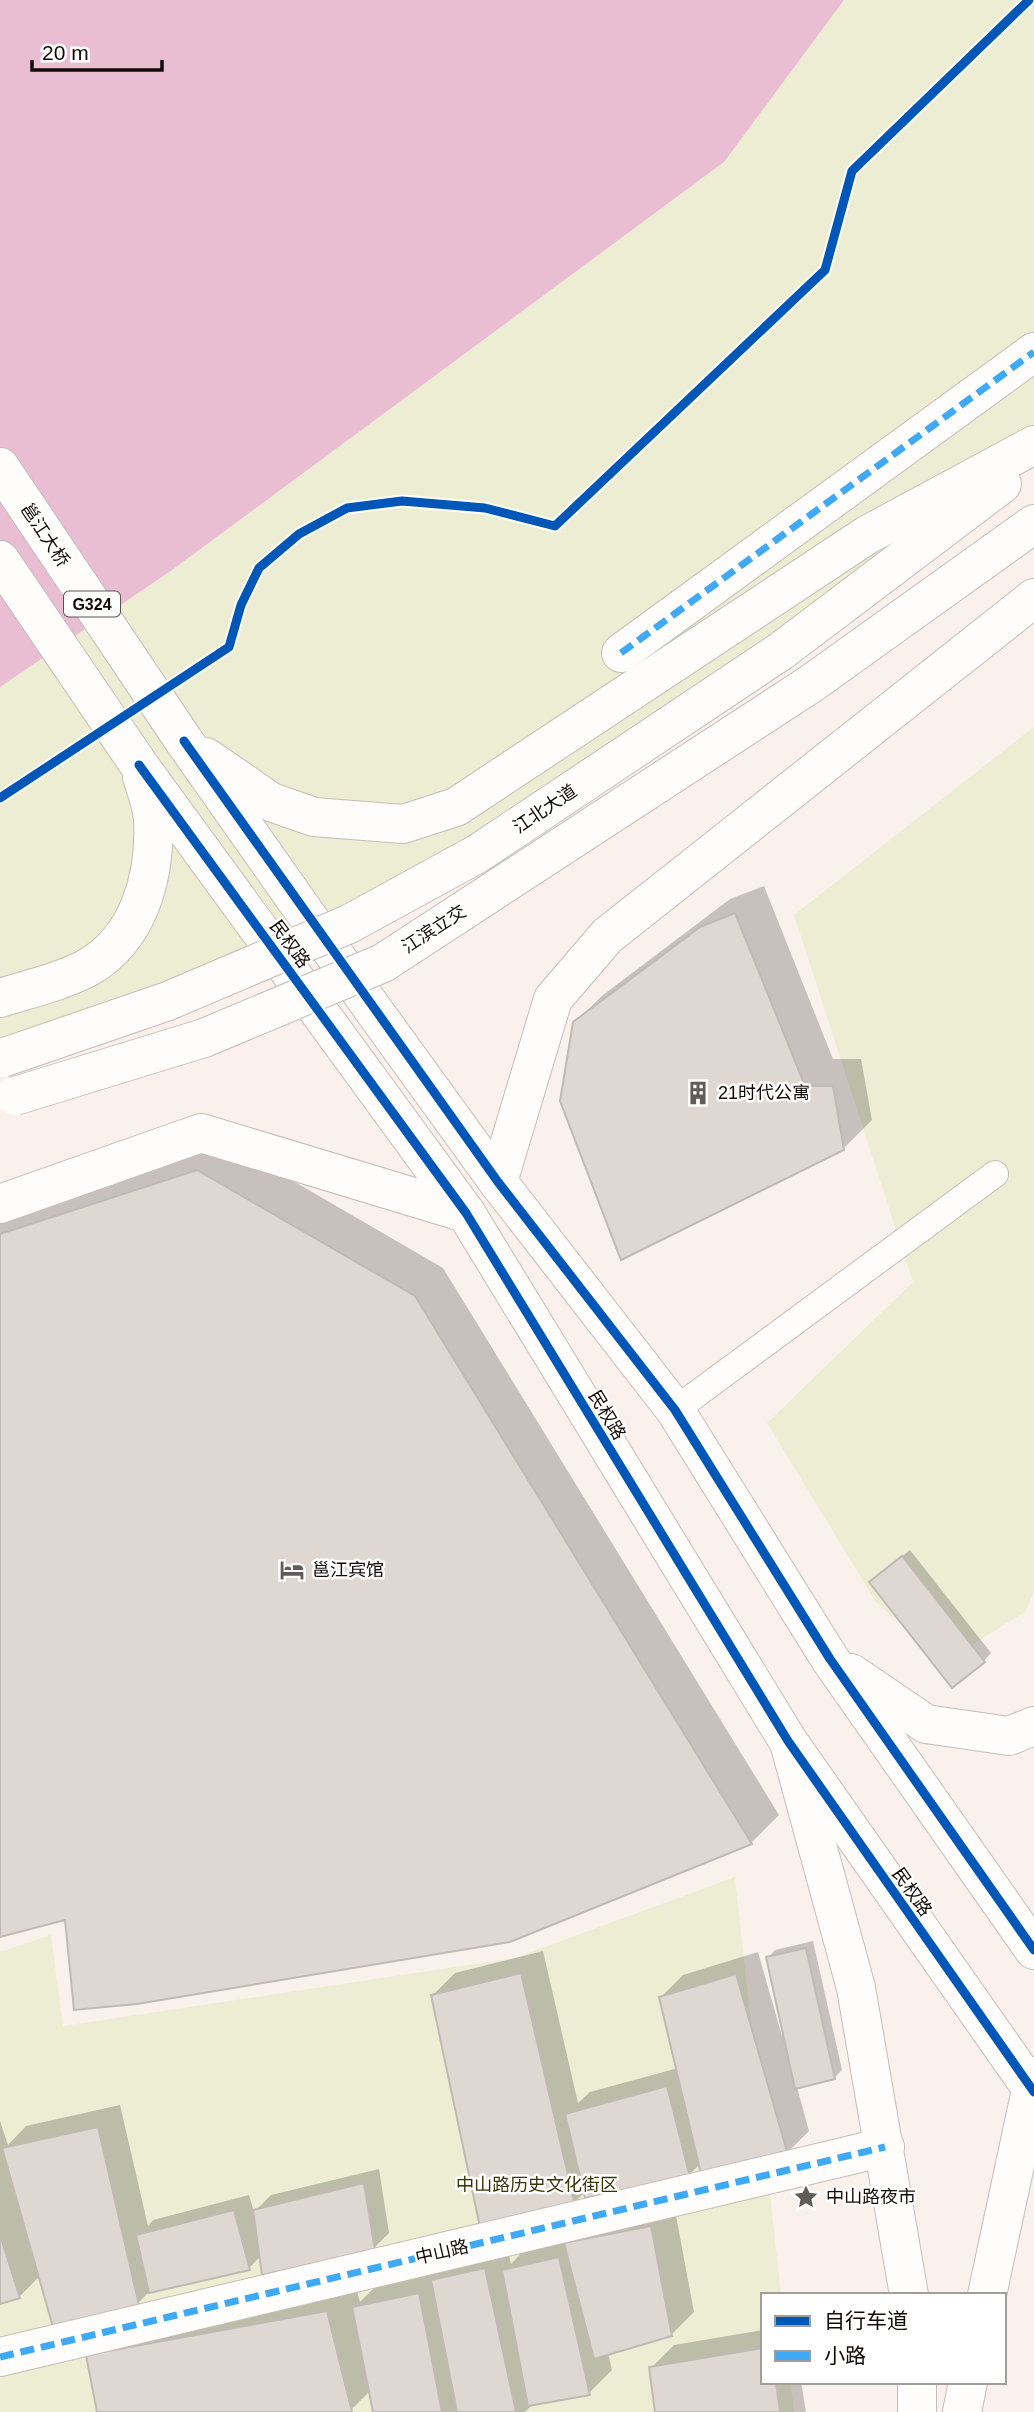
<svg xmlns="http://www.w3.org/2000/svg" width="1034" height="2412" font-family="Helvetica,'Noto Sans SC',sans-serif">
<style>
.green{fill:#ecedd2}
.water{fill:#e9bdd2}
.shadow{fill:#0003}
.building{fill:#ded7d2;stroke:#c0b9b4;stroke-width:2}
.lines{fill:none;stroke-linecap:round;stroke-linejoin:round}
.lane-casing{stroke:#c5bdb9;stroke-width:28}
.street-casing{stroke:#c5bdb9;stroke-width:40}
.secondary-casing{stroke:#c5bdb9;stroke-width:40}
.primary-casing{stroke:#c5bdb9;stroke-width:40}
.lane{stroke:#fefdfc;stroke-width:26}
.street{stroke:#fefdfc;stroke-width:38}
.secondary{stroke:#fefdfc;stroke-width:38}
.primary{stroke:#fefdfc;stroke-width:38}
.primary-bridge-casing{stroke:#c5bdb9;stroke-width:40;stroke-linecap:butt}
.primary-bridge{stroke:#fefdfc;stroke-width:38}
.quiet{stroke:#3fa9f5;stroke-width:7;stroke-dasharray:14 7;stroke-linecap:butt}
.cycleway-casing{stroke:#fff;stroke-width:13}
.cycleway{stroke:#0057b8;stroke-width:9}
.labels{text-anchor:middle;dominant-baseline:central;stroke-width:5;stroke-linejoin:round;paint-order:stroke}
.shield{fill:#fff;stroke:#595451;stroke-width:2}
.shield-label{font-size:16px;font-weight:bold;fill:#120a06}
.street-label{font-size:18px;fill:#120a06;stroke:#fff}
.poi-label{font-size:18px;fill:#120a06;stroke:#fff;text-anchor:start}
.park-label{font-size:18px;fill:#323708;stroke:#fff}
</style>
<rect width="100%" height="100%" fill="#faf1ed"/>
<g class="green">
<path d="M844 0H1034V460L477 854 0 1058V687L172 570 724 162Z"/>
<path d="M1034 727V1592L1025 1612 943 1663 876 1602 767 1423 913 1282 794 915Z"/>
<path d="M735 1877 781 2295H763V2382H791L794 2412H0V1952L51 1935 63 2026 515 1958Z"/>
</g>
<path class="water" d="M0 0H844L724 162 172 570 0 687Z"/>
<g class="shadow">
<path d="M764 886 833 1059H861L872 1120 843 1149 574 1023 603 995 730 899Z"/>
<path d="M226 1142 443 1268 779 1815 751 1843 67 1918 0 1935V1216Z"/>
<path d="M910 1550 991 1653 984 1661 879 1575Z"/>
<path d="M813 1941 842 2070 835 2077 797 2087 809 2131 787 2153 701 2163 689 2175 585 2192 574 2203 433 1995 455 1973 543 1951 578 2103 590 2092 678 2068 661 1997 683 1975 758 1952 782 2036 785 2035 768 1958 775 1950Z"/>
<path d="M120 2105 148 2226 153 2220 249 2195 254 2212 271 2195 379 2169 389 2233 374 2248 261 2256 249 2268 150 2291 138 2303 40 2276 19 2297 0 2303V2121L8 2145 26 2126Z"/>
<path d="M674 2205 694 2312 671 2335 608 2353 612 2370 589 2393 534 2403 525 2412H375L371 2390 351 2410 343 2412H99L88 2355 355 2284 360 2302 377 2285 507 2246 511 2264 526 2248Z"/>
<path d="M763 2330V2382H801L806 2412H657L651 2368 674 2345Z"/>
</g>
<g class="building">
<path d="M735 913 805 1086H833L844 1150 621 1260 560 1101 573 1022 700 927Z"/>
<path d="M197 1170 415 1296 752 1844 510 1942 137 2004 74 2010 65 1920 0 1937V1234Z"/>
<path d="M902 1556 985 1662 952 1688 869 1582Z"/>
<path d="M806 1948 835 2079 795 2089 766 1957Z"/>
<path d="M521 1973 575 2205 480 2227 431 1995Z"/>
<path d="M736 1974 788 2155 701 2174 659 1997Z"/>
<path d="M667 2086 690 2177 585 2198 565 2114Z"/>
<path d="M98 2127 139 2305 53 2327 2 2148Z"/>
<path d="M364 2183 375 2250 262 2275 253 2210Z"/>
<path d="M234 2210 250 2270 149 2293 136 2235Z"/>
<path d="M651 2226 672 2336 594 2359 564 2243Z"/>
<path d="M0 2235 20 2298 0 2304Z"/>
<path d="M559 2257 590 2395 528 2406 502 2270Z"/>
<path d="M485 2268 516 2412H457L431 2280Z"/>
<path d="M419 2293 442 2412H373L352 2307Z"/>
<path d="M327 2311 352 2412H97L86 2355Z"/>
<path d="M763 2348V2382H776L780 2412H655L649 2367Z"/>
</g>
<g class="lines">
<g class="lane-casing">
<path id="lane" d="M675 1410 995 1174"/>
</g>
<g class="street-casing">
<g id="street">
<path d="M621 653 1034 352"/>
<path d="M0 2357 885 2147"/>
</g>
</g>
<g class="secondary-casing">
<g id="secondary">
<path d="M790 1746 856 1988 909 2295"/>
<path d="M987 2295 1034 2076"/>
<path d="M917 2382V2412"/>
<path d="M962 2412 968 2382"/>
</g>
</g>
<g class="primary-casing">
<g id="primary">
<path d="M0 467 184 741 372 1008 498 1182 675 1410 830 1659 1034 1950"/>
<path d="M0 560 139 765 466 1213 788 1741 1034 2092"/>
<path d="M781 651 1002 484"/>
<path d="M812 683 1034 524"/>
<path d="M206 757 271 802 314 817 403 824 456 807 867 535 1034 445"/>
<path d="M0 998C29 989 60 982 87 968 139 939 156 876 153 819 152 805 146 790 142 777"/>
<path d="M498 1182 553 999 607 936 1034 598"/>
<path d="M0 1204 201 1133 466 1213"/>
<path d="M851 1673 926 1724 1009 1736 1034 1726"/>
</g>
</g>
<use href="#lane" class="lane"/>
<use href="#street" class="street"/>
<use href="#secondary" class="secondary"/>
<use href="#primary" class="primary"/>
<g class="primary-bridge-casing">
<g id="primary-bridge">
<path d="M2 1058 168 1001 349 924 477 854 781 651"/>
<path d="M15 1096 204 1038 383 963 812 683"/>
</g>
</g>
<use href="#primary-bridge" class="primary-bridge"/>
<g class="quiet">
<path d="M621 653 1034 352"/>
<path d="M0 2357 885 2147"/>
</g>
<g class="cycleway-casing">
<g id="cycleway">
<path d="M184 741 498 1182 675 1410 830 1659 1034 1950"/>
<path d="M139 765 466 1213 788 1741 1034 2092"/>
<path d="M0 798 229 647 241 605 259 568 299 534 347 508 402 501 485 508 555 526 825 270 852 171 1029 0"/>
</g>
</g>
<use href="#cycleway" class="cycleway"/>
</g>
<defs>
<g id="building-bare" transform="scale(1.89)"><path d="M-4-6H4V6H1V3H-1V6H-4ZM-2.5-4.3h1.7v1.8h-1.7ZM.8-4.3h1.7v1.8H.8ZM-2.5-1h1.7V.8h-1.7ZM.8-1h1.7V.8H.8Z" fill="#635b57" stroke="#fff" stroke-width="2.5" paint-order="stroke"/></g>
<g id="hotel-bare" transform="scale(1.89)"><path d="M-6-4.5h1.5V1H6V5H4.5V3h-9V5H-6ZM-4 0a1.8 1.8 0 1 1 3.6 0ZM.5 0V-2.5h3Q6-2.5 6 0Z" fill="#635b57" stroke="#fff" stroke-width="2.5" paint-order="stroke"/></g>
<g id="sight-bare" transform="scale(1.89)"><path d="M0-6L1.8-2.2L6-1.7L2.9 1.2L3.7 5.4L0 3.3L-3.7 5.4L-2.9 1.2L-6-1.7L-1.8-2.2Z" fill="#635b57" stroke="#fff" stroke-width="2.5" paint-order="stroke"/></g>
</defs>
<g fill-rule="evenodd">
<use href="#building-bare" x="698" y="1093"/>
<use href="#hotel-bare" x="292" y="1570"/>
<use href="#sight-bare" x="806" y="2197"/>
</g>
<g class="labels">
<rect class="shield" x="64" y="591.5" width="56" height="25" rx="5"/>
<g class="shield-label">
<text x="92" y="604">G324</text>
</g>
<g class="street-label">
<text transform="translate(45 535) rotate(56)">邕江大桥</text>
<text transform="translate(545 809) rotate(-34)">江北大道</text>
<text transform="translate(434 929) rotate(-33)">江滨立交</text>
<text transform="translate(290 944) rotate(54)">民权路</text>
<text transform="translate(607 1415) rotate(59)">民权路</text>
<text transform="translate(912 1892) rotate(55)">民权路</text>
<text transform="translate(442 2252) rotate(-13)">中山路</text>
</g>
<g class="poi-label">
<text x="718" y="1093">21时代公寓</text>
<text x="312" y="1570">邕江宾馆</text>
<text x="826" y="2197">中山路夜市</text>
</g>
<g class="park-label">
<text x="537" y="2185">中山路历史文化街区</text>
</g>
</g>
<rect x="761" y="2293" width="245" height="91" fill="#ffffff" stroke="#a09d9b" stroke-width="2"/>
<rect x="775" y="2316" width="35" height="10" fill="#0057b8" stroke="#a09d9b" stroke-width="2"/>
<text x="824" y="2328" font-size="21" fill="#120a06">自行车道</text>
<rect x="775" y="2351" width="35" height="10" fill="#3fa9f5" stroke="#a09d9b" stroke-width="2"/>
<text x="824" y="2363" font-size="21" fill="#120a06">小路</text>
<path d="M32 60v10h130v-10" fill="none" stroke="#120a06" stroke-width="3.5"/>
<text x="42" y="60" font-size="21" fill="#120a06" stroke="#ffffff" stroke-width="5" paint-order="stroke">20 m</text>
</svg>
